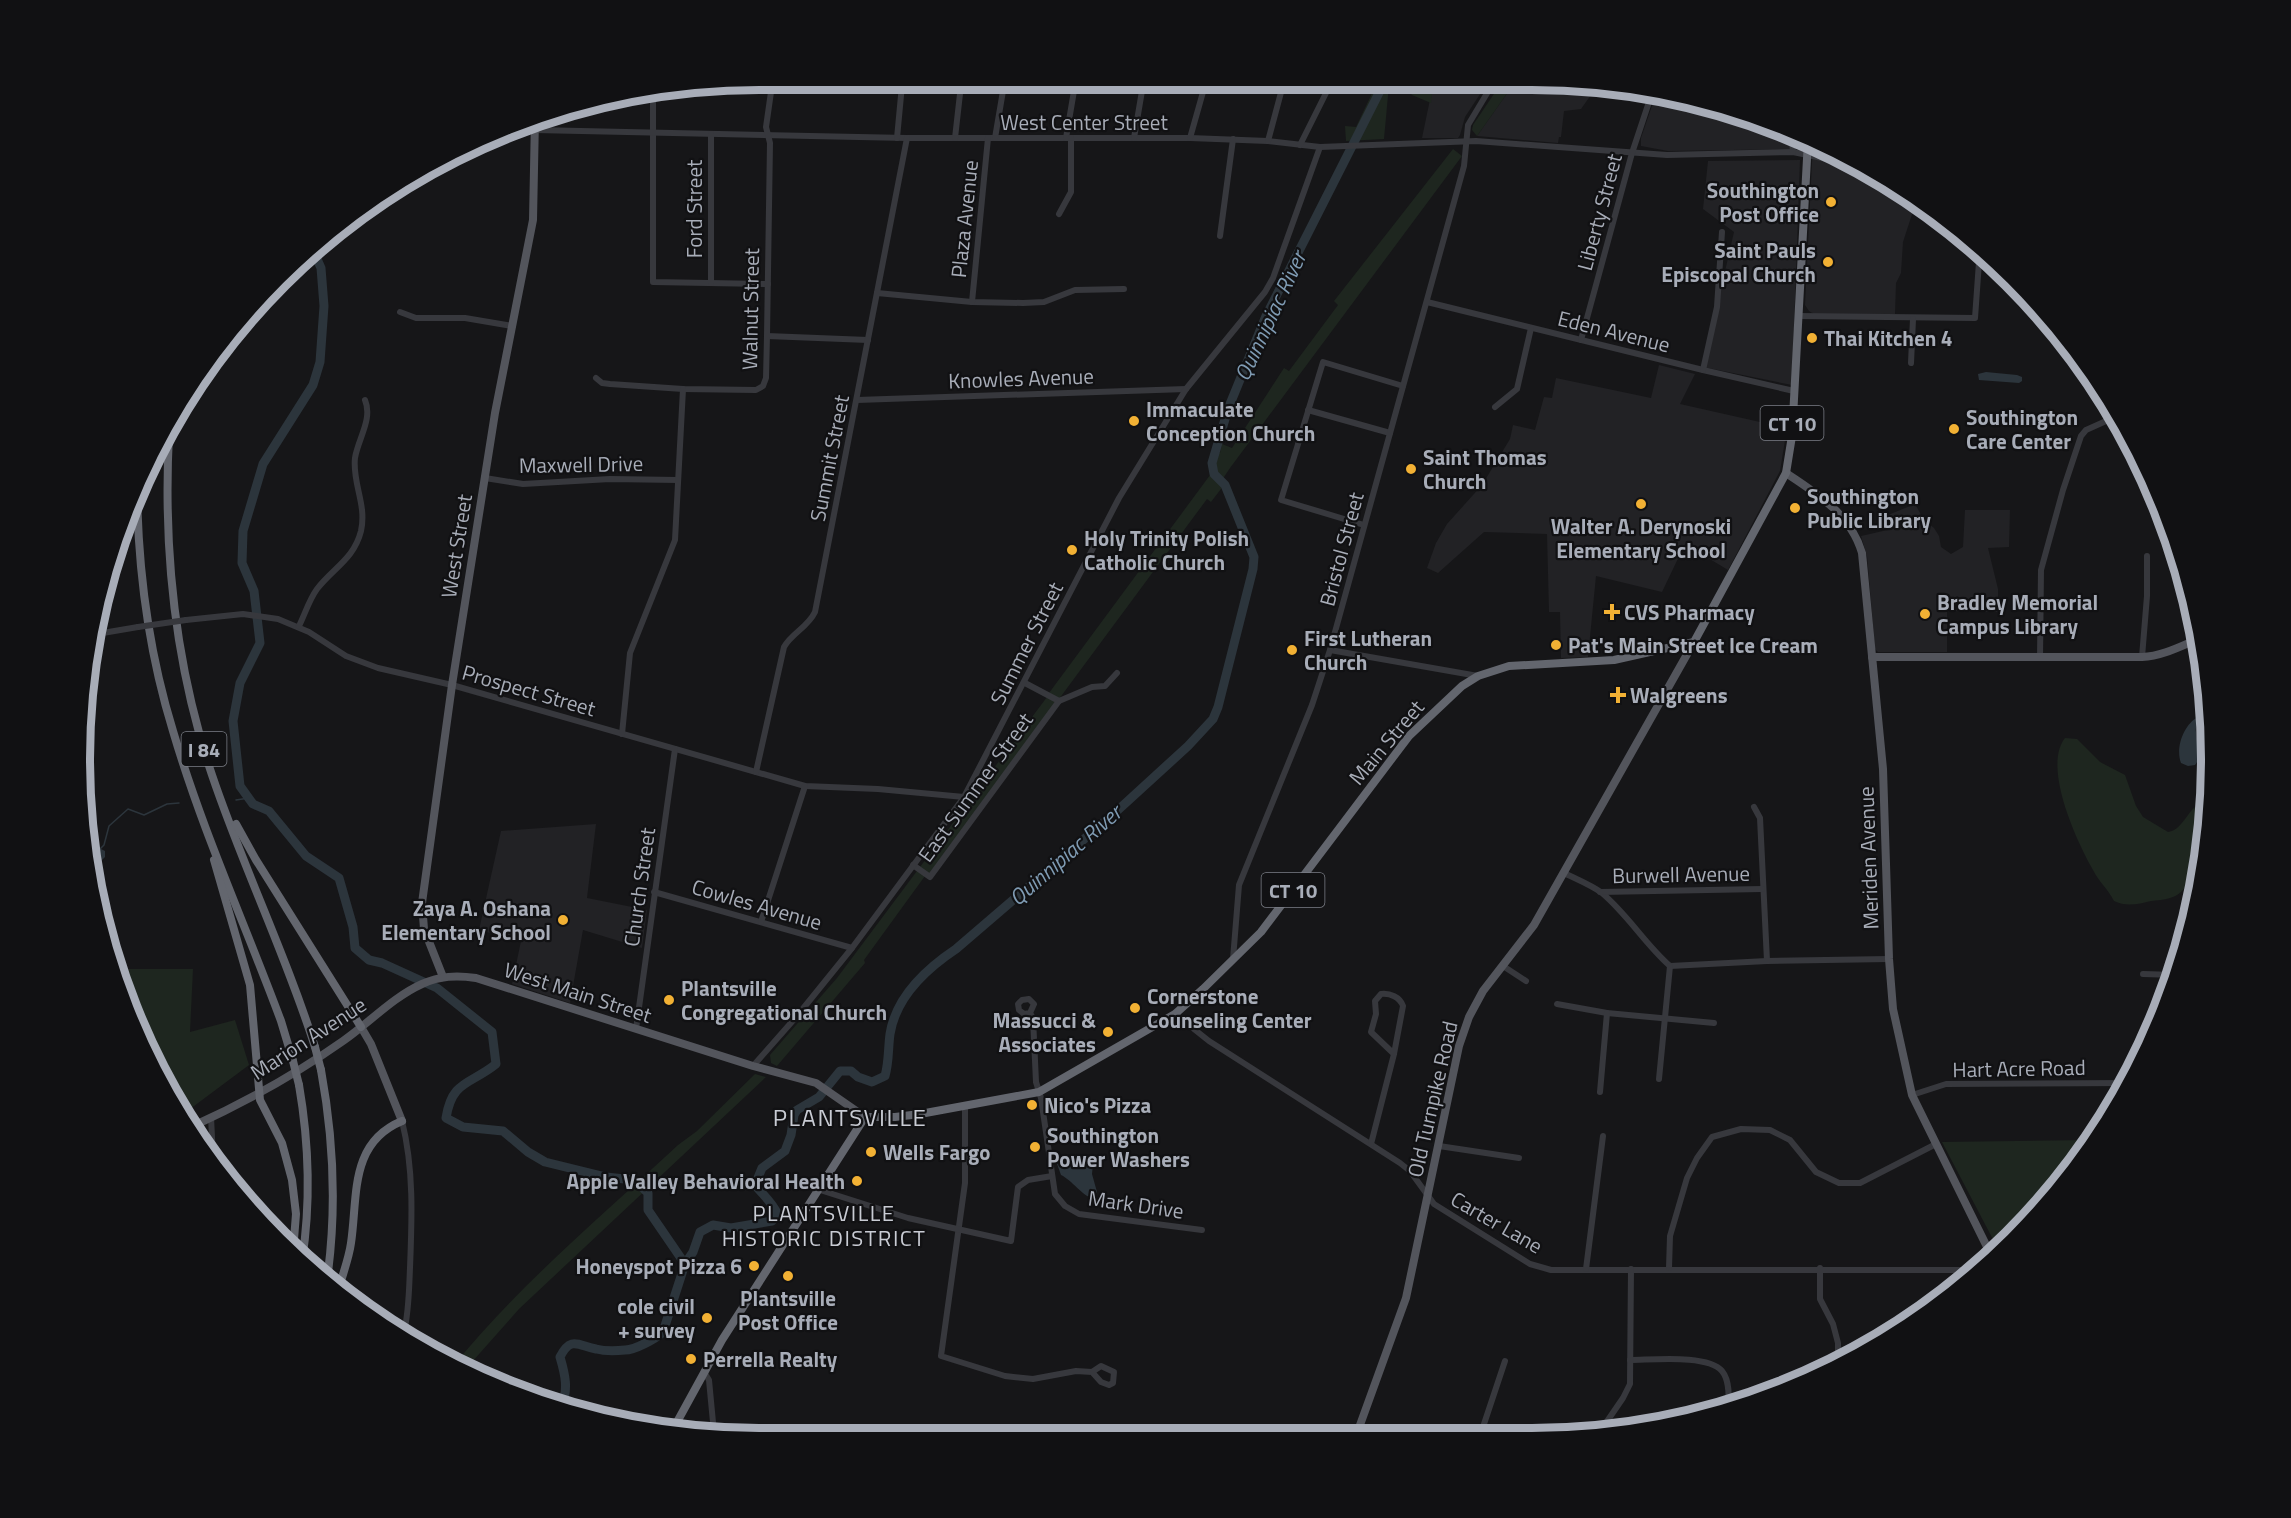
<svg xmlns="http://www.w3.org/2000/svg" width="2291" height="1518" font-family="'Titillium Web',sans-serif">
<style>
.built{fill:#222225}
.green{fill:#1e261f}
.water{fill:#2c353c}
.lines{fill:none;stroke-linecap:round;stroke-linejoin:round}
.stream{stroke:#2c353c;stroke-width:1.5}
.river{stroke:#2c353c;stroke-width:9}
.minor{stroke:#37383d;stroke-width:6}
.major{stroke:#53555c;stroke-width:8}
.highway{stroke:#63666e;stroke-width:8}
.minor-bridge{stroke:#37383d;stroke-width:6}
.highway-bridge{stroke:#63666e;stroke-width:8}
.poi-dot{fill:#f2b134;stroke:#111113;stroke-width:2}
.labels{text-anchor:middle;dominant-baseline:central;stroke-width:4.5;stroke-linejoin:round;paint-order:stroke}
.shield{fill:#111113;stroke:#7b7e86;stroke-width:1.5}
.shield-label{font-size:20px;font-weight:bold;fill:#a8adb8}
.street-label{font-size:21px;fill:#a8adb8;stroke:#111113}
.poi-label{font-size:21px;font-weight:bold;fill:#a8adb8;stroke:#111113;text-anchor:start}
.water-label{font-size:22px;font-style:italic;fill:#7f9bb3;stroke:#111113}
.neighbourhood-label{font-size:22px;letter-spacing:1.5px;fill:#c9ccd4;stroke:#111113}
.quarter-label{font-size:24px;letter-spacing:1.5px;fill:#c9ccd4;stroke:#111113}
.rim{fill:none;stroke:#a8adb8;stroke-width:8}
</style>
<rect width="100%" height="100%" fill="#161618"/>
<g class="built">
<path d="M1433 85H1486L1465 117 1460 135 1458 138H1422Z"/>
<path d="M1513 85H1598L1581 109 1564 111 1561 137H1559L1558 143 1477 136Z"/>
<path d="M1656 94 1750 115 1790 132V149L1668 151 1641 146V138Z"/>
<path d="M1813 142 1832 149 1915 205 1903 242 1901 273 1896 283 1895 314H1814L1809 311 1805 305Z"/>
<path d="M1800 160 1792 385 1703 367 1734 232 1703 209 1708 161Z"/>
<path d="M1659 365 1695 374 1680 404 1787 428 1780 471 1728 570 1685 544 1662 592 1596 576 1588 657 1561 658 1560 612H1549L1547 534 1484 532 1438 573 1427 568 1436 543 1447 524 1482 485 1510 439 1513 425 1535 430 1544 397 1552 398 1556 378 1651 398Z"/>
<path d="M1915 504 1924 520 1934 528 1939 536 1941 547 1951 554 1963 547 1965 510H2010L2009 547 1988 548 1998 589V612L1947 611V652H1878L1875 649 1867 556 1861 536 1892 529 1888 515Z"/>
<path d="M596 824 587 898 647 910 642 948 583 930 570 1003 512 984 521 941 479 930 501 831Z"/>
</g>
<g class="green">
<path d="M1376 85H1389L1384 139 1346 141 1345 126 1356 127Z"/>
<path d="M1404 85H1433L1431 103 1412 95Z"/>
<path d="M1500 85H1513L1477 136 1472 130 1473 125Z"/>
<path d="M1453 149 1462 156 1230 468 1222 480 1224 485 1211 502 1207 499 1059 699 1049 693 1216 467 1212 464 1216 453H1220L1222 444 1232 448 1284 368 1289 371 1338 305 1334 301Z"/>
<path d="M1047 697 1056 702 927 877 925 876 864 960 865 963 777 1066 771 1063 770 1055 837 978Z"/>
<path d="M2065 738 2077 739 2100 762 2125 775 2136 806 2143 817 2168 832C2181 830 2186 815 2195 807L2200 805 2204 806 2206 816C2201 839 2198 891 2170 898 2164 900 2157 900 2151 901 2139 904 2126 907 2114 901 2108 889 2099 882 2093 870 2077 842 2042 767 2065 738Z"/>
<path d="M117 969H193L190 1032 235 1020 249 1065 182 1115 171 1099Z"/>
<path d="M755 1074 766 1077 519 1309 464 1371 454 1365C520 1284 602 1216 678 1145L697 1131Z"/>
<path d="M2091 1140 2043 1207 1998 1249 1942 1142Z"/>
</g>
<g class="water">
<path d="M1986 372 2017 375 2022 377V381L2019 383 1979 380 1978 374Z"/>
<path d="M2198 717C2198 722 2195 727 2196 732 2197 744 2204 754 2195 765L2188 766 2181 763C2175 748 2184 724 2198 717Z"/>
<path d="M97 847 105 851V857L99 863 91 865 89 851Z"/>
<path d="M1058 1157 1068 1163H1093L1092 1174 1097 1192 1093 1198C1083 1197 1072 1180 1061 1175L1056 1161Z"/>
</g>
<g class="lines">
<g class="stream">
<path d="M236 800 249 798"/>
<path d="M99 850 104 845 109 826 128 809 144 815 167 804 179 803"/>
</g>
<g class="river">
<path d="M313 250 321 268 324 306 320 362 313 385 263 464 243 531 242 563 254 591 260 643 240 683 233 721 240 786 253 804 269 811 306 856 339 878 353 927 355 948 369 960 382 963 437 988 492 1032 496 1064C470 1085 452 1080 446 1118L463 1127 503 1131 528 1152 545 1162 606 1177 634 1180 648 1193V1210L685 1264"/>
<path d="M561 1407C569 1390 565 1374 560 1357 571 1335 579 1346 596 1349 604 1351 616 1351 625 1350 635 1350 655 1339 663 1332L685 1264 693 1252 700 1232 713 1225 731 1228 772 1221 778 1215C773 1203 763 1195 755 1185L762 1168 785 1151 791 1135 794 1115 797 1110 819 1097 840 1071H851L858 1077 872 1082 885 1076C889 1062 888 1049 890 1034 896 996 926 969 956 949L1118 810 1188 746 1213 719 1218 707 1253 569 1254 557 1225 485 1214 474 1212 463 1228 409 1266 316 1383 85"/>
</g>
<g class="minor">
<path d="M653 89V282L768 284"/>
<path d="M535 130 907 138H1190L1268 141 1320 147 1476 141 1667 155 1793 152 1827 159 1876 179"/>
<path d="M1791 132 1793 152"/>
<path d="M897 138 902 85"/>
<path d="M955 138 961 85"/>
<path d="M995 138 1004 85"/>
<path d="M1066 138 1075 85"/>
<path d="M1134 138 1143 85"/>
<path d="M1190 138 1205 85"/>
<path d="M1268 141 1283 85"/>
<path d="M1300 145 1330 85"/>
<path d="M1059 214 1071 192V138"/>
<path d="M1220 236 1233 139"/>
<path d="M711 283V134"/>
<path d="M877 293 972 302 1023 303 1044 302 1075 290 1124 289"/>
<path d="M972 302 988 138"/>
<path d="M1427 302 1703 370 1794 391"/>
<path d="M400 312 416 318H465L512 326"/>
<path d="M1799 316 1975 318 1980 248"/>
<path d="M767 336 868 340"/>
<path d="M1581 340 1632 153 1652 93"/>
<path d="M1911 363 1913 319"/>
<path d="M1703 370 1717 307 1722 232"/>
<path d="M596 378 602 383 610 384 683 389 756 390 763 386 766 378 767 336 770 143 766 127 772 85"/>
<path d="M857 400 1186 389"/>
<path d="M1495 407 1517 389 1531 328"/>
<path d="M1308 410 1390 433"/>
<path d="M485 478 523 484 610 479 678 480"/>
<path d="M1364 525 1281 500 1323 362 1403 386"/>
<path d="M186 620 243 614 278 619 309 632 346 656 378 668 452 685 805 786 878 789 964 797"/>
<path d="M299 626C305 614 309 600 317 589 333 568 354 559 361 531 367 504 352 483 355 458 358 439 373 419 365 400"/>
<path d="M91 635 138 627"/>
<path d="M1330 650 1478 676"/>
<path d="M2142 657 2147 596V556"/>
<path d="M2040 658 2041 570 2063 490 2081 436 2086 430 2115 417"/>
<path d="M1025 683 1059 701"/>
<path d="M622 734 630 653 675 540 683 389"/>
<path d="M81 735 92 698 91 639"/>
<path d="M756 772 784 647C792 633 808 627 815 612L907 138"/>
<path d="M1754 807 1760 818 1767 961"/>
<path d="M913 865 930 877 1059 701 1092 687 1105 686 1117 673"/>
<path d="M1564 873C1576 879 1591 885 1602 893 1628 915 1645 944 1670 966L1767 961 1889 959"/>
<path d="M654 892 852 948"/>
<path d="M1600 892 1762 889"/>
<path d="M761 922 805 786"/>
<path d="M1233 959 1239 885 1312 705 1330 650 1464 166 1468 125 1492 85"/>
<path d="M1503 966 1526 981"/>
<path d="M2143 974 2176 975"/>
<path d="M1557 1004 1607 1013 1714 1023"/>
<path d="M1030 1013 1024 1014 1019 1010 1018 1004 1022 1000 1029 999 1034 1004 1030 1013 1033 1018 1036 1082 1041 1098 1055 1194 1065 1206 1079 1214 1202 1230"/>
<path d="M1175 1014 1209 1041 1400 1163 1410 1171 1434 1204 1530 1264 1551 1270H1976"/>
<path d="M636 1029 675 749"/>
<path d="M753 1066 797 1016 852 948 964 797 1119 498 1186 389 1265 292 1273 278 1320 147"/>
<path d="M1659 1079 1670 966"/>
<path d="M1600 1092 1607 1013"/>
<path d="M1912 1095 1946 1084 2128 1083"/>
<path d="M965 1107V1183L941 1356 1005 1376 1033 1379 1076 1371 1092 1372 1101 1366 1114 1372 1113 1383 1109 1385 1101 1382 1092 1372"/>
<path d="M211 1117 213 1158"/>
<path d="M402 1121C414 1169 412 1218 410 1268 409 1289 409 1311 404 1332"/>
<path d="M1371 1144 1394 1054 1403 1006C1400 997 1390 993 1381 994L1375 1001 1376 1014 1371 1032 1394 1054"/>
<path d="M1439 1146 1519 1158"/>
<path d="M820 1190 908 1218 1011 1241 1018 1187 1028 1180 1052 1176"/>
<path d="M1669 1268 1670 1236 1687 1178 1697 1158 1712 1137 1741 1129 1770 1130 1790 1140 1816 1172 1839 1183H1860L1936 1144"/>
<path d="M1820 1268V1299L1833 1324 1838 1343V1365"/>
<path d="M1586 1269 1603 1136"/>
<path d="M1630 1360C1652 1360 1708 1354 1722 1371 1730 1381 1729 1397 1728 1408"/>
<path d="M704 1372 709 1380 714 1433"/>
<path d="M1599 1433 1623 1398 1630 1384 1631 1269"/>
<path d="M1484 1437 1483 1427 1505 1361"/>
</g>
<g class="major">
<path d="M1786 473C1818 494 1851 515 1862 553L1883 769 1889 959 1893 1009 1912 1095 1991 1255"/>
<path d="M1872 657H2142C2162 656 2179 647 2198 639"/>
<path d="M443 977 424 929 422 903 452 685 495 413 533 220 535 118"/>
<path d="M361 1027 371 1044 402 1121"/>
<path d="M191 1127C244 1103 296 1074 343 1041 369 1023 393 997 422 984 440 976 456 975 476 978L753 1066 816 1083 865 1117"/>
<path d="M1356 1436 1406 1298 1459 1046 1469 1017 1483 991 1534 925 1694 642"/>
</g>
<g class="highway">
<path d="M169 434C163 550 175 665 212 775 243 867 286 955 315 1047"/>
<path d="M137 489C138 571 149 653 173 731 202 830 245 924 281 1021L293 1061"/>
<path d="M236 824 256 860 361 1027"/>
<path d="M214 860 250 985 260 1100 282 1143 292 1180 296 1214 293 1252"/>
<path d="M321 1070C334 1141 337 1209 327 1280"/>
<path d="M299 1085C309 1143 311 1202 302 1261"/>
<path d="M339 1288C343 1273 349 1258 351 1243 358 1196 349 1143 402 1121"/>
<path d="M671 1433 722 1340 865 1117H895L920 1114 1039 1092 1175 1014 1203 989 1261 932 1409 736 1462 686 1478 676 1509 666 1614 660 1694 642 1786 473 1792 436 1808 140"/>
</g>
<path class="minor-bridge" d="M138 627 186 620"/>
<g class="highway-bridge">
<path d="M315 1047 321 1070"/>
<path d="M293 1061 299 1085"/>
</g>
</g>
<g class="poi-dot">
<circle cx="1831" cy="202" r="6"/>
<circle cx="1828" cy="262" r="6"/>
<circle cx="1812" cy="338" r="6"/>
<circle cx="1134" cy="421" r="6"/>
<circle cx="1954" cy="429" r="6"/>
<circle cx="1411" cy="469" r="6"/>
<circle cx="1641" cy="504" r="6"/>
<circle cx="1795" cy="508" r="6"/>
<circle cx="1072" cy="550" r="6"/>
<path d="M1609 603h6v6h6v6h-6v6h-6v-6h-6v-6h6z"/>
<circle cx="1925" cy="614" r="6"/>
<circle cx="1556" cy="645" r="6"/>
<circle cx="1292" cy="650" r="6"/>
<path d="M1615 686h6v6h6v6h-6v6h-6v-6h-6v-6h6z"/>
<circle cx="563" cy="920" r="6"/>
<circle cx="669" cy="1000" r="6"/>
<circle cx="1135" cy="1008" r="6"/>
<circle cx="1108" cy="1032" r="6"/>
<circle cx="1032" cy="1105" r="6"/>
<circle cx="1035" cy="1147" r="6"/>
<circle cx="871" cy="1152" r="6"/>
<circle cx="857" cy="1181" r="6"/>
<circle cx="754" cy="1266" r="6"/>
<circle cx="788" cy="1276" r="6"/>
<circle cx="707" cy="1318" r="6"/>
<circle cx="691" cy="1359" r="6"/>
</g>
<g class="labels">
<g class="shield">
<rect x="1760.5" y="406" width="63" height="34" rx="4.5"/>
<rect x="181.5" y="732" width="45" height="34" rx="4.5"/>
<rect x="1261.5" y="873" width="63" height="34" rx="4.5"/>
</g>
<g class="shield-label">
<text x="1792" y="423">CT 10</text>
<text x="204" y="749">I 84</text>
<text x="1293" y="890">CT 10</text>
</g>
<g class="street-label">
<text x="1084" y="122">West Center Street</text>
<text transform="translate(694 209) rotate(-90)">Ford Street</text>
<text transform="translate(1599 212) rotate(-75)">Liberty Street</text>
<text transform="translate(964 219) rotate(-84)">Plaza Avenue</text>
<text transform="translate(750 309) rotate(-89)">Walnut Street</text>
<text transform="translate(1614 331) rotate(14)">Eden Avenue</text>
<text transform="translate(1021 378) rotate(-2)">Knowles Avenue</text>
<text transform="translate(829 458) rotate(-79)">Summit Street</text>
<text transform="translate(581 464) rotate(-1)">Maxwell Drive</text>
<text transform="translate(456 546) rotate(-81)">West Street</text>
<text transform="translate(1341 549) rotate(-75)">Bristol Street</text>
<text transform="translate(1026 643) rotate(-63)">Summer Street</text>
<text transform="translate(529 690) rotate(16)">Prospect Street</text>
<text transform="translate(1386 742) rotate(-50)">Main Street</text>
<text transform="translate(975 787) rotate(-54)">East Summer Street</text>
<text transform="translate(1868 858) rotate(-92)">Meriden Avenue</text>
<text transform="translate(1681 874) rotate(-1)">Burwell Avenue</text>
<text transform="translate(639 887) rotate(-82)">Church Street</text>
<text transform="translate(757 904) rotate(16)">Cowles Avenue</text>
<text transform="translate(578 992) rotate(18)">West Main Street</text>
<text transform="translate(308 1038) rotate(-33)">Marion Avenue</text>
<text transform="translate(2019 1068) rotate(-1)">Hart Acre Road</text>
<text transform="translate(1432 1099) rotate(-77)">Old Turnpike Road</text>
<text transform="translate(1136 1204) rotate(8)">Mark Drive</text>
<text transform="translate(1497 1222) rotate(30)">Carter Lane</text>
</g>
<g class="poi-label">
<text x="1819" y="190" text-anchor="end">Southington<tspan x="1819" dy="24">Post Office</tspan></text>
<text x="1816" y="250" text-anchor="end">Saint Pauls<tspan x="1816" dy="24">Episcopal Church</tspan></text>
<text x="1824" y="338">Thai Kitchen 4</text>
<text x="1146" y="409">Immaculate<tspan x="1146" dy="24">Conception Church</tspan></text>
<text x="1966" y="417">Southington<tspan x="1966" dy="24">Care Center</tspan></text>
<text x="1423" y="457">Saint Thomas<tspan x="1423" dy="24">Church</tspan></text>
<text x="1807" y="496">Southington<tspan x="1807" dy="24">Public Library</tspan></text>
<text x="1641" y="526" text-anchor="middle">Walter A. Derynoski<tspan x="1641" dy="24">Elementary School</tspan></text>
<text x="1084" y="538">Holy Trinity Polish<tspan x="1084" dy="24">Catholic Church</tspan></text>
<text x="1937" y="602">Bradley Memorial<tspan x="1937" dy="24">Campus Library</tspan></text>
<text x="1624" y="612">CVS Pharmacy</text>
<text x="1304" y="638">First Lutheran<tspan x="1304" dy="24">Church</tspan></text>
<text x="1568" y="645">Pat's Main Street Ice Cream</text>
<text x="1630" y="695">Walgreens</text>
<text x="551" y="908" text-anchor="end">Zaya A. Oshana<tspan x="551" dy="24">Elementary School</tspan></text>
<text x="681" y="988">Plantsville<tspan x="681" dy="24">Congregational Church</tspan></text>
<text x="1147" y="996">Cornerstone<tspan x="1147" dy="24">Counseling Center</tspan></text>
<text x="1096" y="1020" text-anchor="end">Massucci &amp;<tspan x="1096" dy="24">Associates</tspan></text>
<text x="1044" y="1105">Nico's Pizza</text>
<text x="1047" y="1135">Southington<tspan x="1047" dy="24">Power Washers</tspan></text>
<text x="883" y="1152">Wells Fargo</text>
<text x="845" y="1181" text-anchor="end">Apple Valley Behavioral Health</text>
<text x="742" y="1266" text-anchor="end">Honeyspot Pizza 6</text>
<text x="788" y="1298" text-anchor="middle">Plantsville<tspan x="788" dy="24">Post Office</tspan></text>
<text x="695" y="1306" text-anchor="end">cole civil<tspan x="695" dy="24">+ survey</tspan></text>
<text x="703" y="1359">Perrella Realty</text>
</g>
<g class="water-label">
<text transform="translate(1270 316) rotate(-65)">Quinnipiac River</text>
<text transform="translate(1065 855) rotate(-41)">Quinnipiac River</text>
</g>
<g class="neighbourhood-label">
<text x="824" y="1213">PLANTSVILLE<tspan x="824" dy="25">HISTORIC DISTRICT</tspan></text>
</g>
<g class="quarter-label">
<text x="850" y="1117">PLANTSVILLE</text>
</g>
</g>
<path d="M0 0H2291V1518H0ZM759 90H1532A669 669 0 0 1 2201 759V759A669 669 0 0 1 1532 1428H759A669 669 0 0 1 90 759V759A669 669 0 0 1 759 90Z" fill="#111113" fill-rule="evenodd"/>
<path class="rim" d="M759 90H1532A669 669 0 0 1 2201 759V759A669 669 0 0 1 1532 1428H759A669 669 0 0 1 90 759V759A669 669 0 0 1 759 90Z"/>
</svg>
